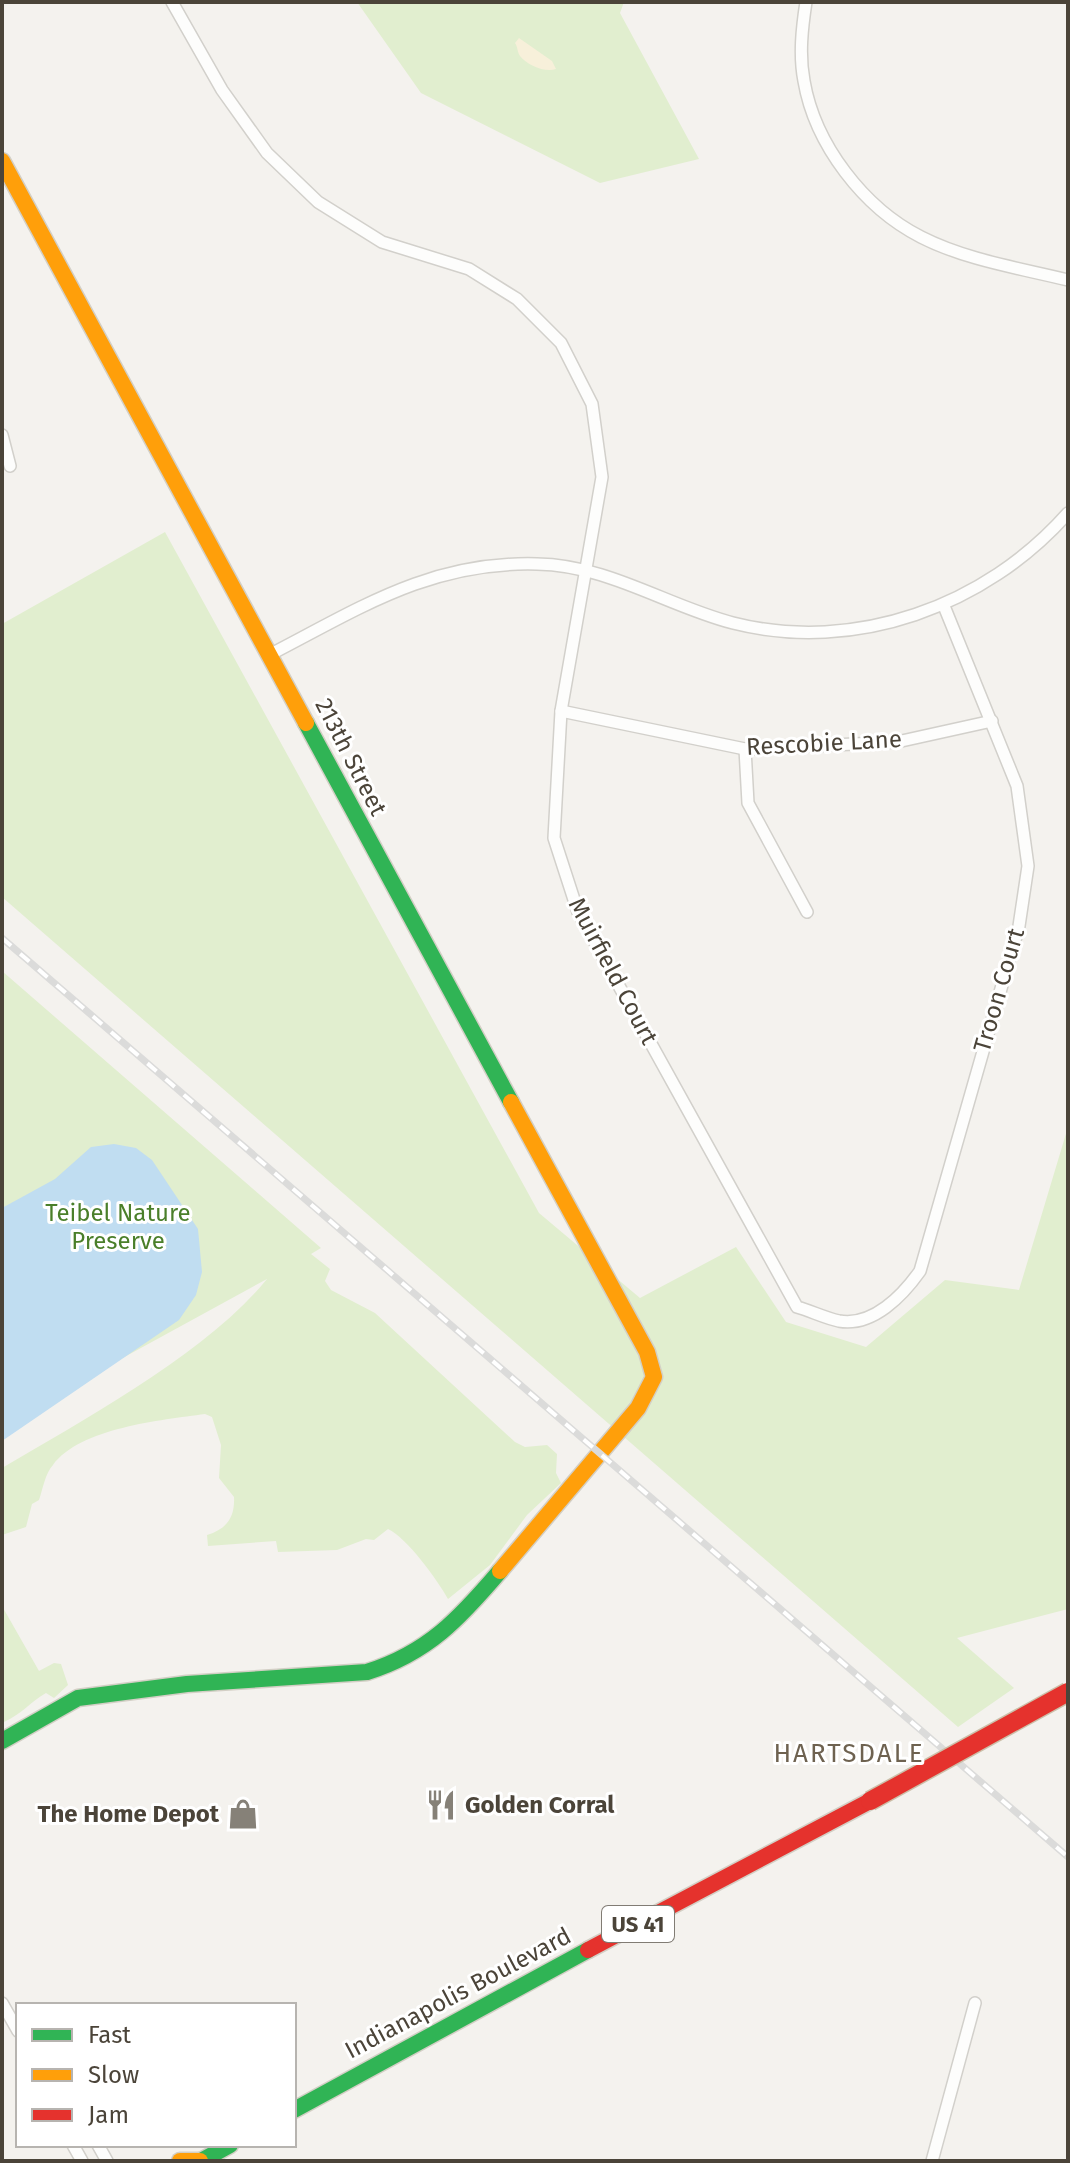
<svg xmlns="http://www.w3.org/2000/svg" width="1070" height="2163" font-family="'Fira Sans',sans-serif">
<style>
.green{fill:#e1eecf}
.sand{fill:#f7f0da}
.water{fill:#c0ddf1}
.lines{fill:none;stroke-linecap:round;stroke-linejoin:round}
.street-casing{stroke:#d2d0cb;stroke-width:14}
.fast-casing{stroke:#d3cfc5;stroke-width:19}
.slow-casing{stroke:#d3cfc5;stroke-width:19}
.jam-casing{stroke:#d3cfc5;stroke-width:19}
.street{stroke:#fdfdfc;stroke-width:11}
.fast{stroke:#30b455;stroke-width:16}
.slow{stroke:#ff9f0a;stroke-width:16}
.jam{stroke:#e5322d;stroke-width:16}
.rail-casing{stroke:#dbdbda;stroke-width:7}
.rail{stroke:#fff;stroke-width:4;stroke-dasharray:12;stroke-linecap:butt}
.jam-bridge-casing{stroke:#ccbfa9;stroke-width:21;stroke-linecap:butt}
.jam-bridge{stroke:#e5322d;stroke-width:18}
.labels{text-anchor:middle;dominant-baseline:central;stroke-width:6;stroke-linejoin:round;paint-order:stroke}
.shield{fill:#fff;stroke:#817c74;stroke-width:2}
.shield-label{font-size:22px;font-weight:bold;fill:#4b4439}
.street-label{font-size:24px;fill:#4b4439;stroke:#fff}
.park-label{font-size:24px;fill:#4a7f2a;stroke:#fff}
.poi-label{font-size:24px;font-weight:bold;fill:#4b4439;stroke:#fff;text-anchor:start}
.neighbourhood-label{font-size:26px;letter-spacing:2px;fill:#6e6250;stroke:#fff}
</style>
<rect width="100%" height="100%" fill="#f4f2ee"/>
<g class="green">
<path d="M357 2H624L620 13 699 159 600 183 421 93Z"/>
<path d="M165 532 539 1213 640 1298 736 1247 786 1322 866 1347 945 1280 1019 1290 1068 1127V1609L957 1638 1014 1688 958 1727 2 897V624Z"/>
<path d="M2 971 321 1248 311 1254 330 1269 325 1281 331 1290 375 1313 515 1442 525 1447 547 1445 557 1454 556 1473 561 1483 527 1515 490 1565 448 1599C437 1579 407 1538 388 1529L374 1540 366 1539 337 1550 278 1552 276 1541 208 1546 207 1535C227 1529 235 1517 234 1497L219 1478 221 1445 212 1417 205 1414C161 1420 80 1428 53 1465 45 1474 43 1488 39 1500L32 1504 26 1527 2 1535V1468C85 1419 207 1353 267 1279L2 1424Z"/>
<path d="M2 1606 39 1671 54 1663 61 1664 68 1685 54 1698 46 1693C30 1702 22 1714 4 1722Z"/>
</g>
<path class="sand" d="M519 38 552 61 556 69C545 73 527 65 520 56 517 52 518 47 515 43Z"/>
<path class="water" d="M114 1144 136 1148 152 1160 198 1229 202 1272 196 1295 179 1320 2 1441V1208L55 1179 91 1147Z"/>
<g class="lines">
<g class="street-casing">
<g id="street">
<path d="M172 2 222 90 267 153 318 202 382 242 469 269 517 299 561 343 592 404 602 477 561 711 554 838 578 912 797 1307C811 1311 825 1318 839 1321 873 1327 903 1295 920 1271L1019 926 1028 866 1017 786 944 606"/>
<path d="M806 2C802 28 799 55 804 81 815 145 864 208 921 237 966 260 1019 268 1068 280"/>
<path d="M2 435 10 466"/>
<path d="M271 654C360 608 431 561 537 564 608 565 667 606 733 623 855 654 986 606 1068 513"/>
<path d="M561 711 745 749 897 742 992 721"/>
<path d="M745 749 748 803 807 912"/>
<path d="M2 2003 18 2031"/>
<path d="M73 2145 82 2161"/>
<path d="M98 2145 107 2161"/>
<path d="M932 2161 975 2003"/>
</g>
</g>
<g class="fast-casing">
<g id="fast">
<path d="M306 723 511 1102"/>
<path d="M2 1741 78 1698 187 1684 367 1672C428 1653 460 1618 500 1571"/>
<path d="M294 2110 588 1950"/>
<path d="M201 2161 230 2145"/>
</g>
</g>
<g class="slow-casing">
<g id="slow">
<path d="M2 161 306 723"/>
<path d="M500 1571 638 1408 654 1377 647 1352 511 1102"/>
<path d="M180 2161H200"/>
</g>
</g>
<g class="jam-casing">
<path id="jam" d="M588 1950 870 1801"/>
</g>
<use href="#street" class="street"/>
<use href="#fast" class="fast"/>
<use href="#slow" class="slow"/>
<use href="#jam" class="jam"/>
<g class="rail-casing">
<path id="rail" d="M2 938 1068 1857"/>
</g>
<use href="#rail" class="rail"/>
<g class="jam-bridge-casing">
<path id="jam-bridge" d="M870 1801 1068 1692"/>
</g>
<use href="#jam-bridge" class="jam-bridge"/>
</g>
<defs>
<g id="restaurant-bare" transform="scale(2.4)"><path d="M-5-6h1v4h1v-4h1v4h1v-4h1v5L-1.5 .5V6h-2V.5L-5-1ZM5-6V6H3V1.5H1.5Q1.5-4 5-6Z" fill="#868178" stroke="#fff" stroke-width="2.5" paint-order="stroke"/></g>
<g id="shop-bare" transform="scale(2.4)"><path d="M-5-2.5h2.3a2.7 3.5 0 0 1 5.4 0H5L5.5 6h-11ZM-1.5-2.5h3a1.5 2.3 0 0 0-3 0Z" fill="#868178" stroke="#fff" stroke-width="2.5" paint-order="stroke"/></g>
</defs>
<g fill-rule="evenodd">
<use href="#restaurant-bare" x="441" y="1805"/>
<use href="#shop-bare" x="243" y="1814"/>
</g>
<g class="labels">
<rect class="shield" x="602" y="1906" width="72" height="36" rx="6"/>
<g class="shield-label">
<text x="638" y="1924">US 41</text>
</g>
<g class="street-label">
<text transform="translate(824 743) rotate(-3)">Rescobie Lane</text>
<text transform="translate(351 757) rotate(63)">213th Street</text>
<text transform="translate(613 971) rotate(62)">Muirfield Court</text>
<text transform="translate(999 990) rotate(-74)">Troon Court</text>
<text transform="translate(458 1993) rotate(-28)">Indianapolis Boulevard</text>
</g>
<g class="park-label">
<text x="118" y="1213">Teibel Nature<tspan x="118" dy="28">Preserve</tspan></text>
</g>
<g class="poi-label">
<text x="465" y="1805">Golden Corral</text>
<text x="219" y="1814" text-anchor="end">The Home Depot</text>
</g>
<g class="neighbourhood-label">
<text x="849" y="1753">HARTSDALE</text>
</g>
</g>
<rect width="1070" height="2163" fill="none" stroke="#4b4439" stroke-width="8"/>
<rect x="16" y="2003" width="280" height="144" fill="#ffffff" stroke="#b7b4b0" stroke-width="2"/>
<rect x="32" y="2029" width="40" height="12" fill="#30b455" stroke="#b7b4b0" stroke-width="2"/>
<text x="88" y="2043" font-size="24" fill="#4b4439">Fast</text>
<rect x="32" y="2069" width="40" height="12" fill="#ff9f0a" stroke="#b7b4b0" stroke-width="2"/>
<text x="88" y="2083" font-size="24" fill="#4b4439">Slow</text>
<rect x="32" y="2109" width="40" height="12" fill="#e5322d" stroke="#b7b4b0" stroke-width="2"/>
<text x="88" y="2123" font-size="24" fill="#4b4439">Jam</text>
</svg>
